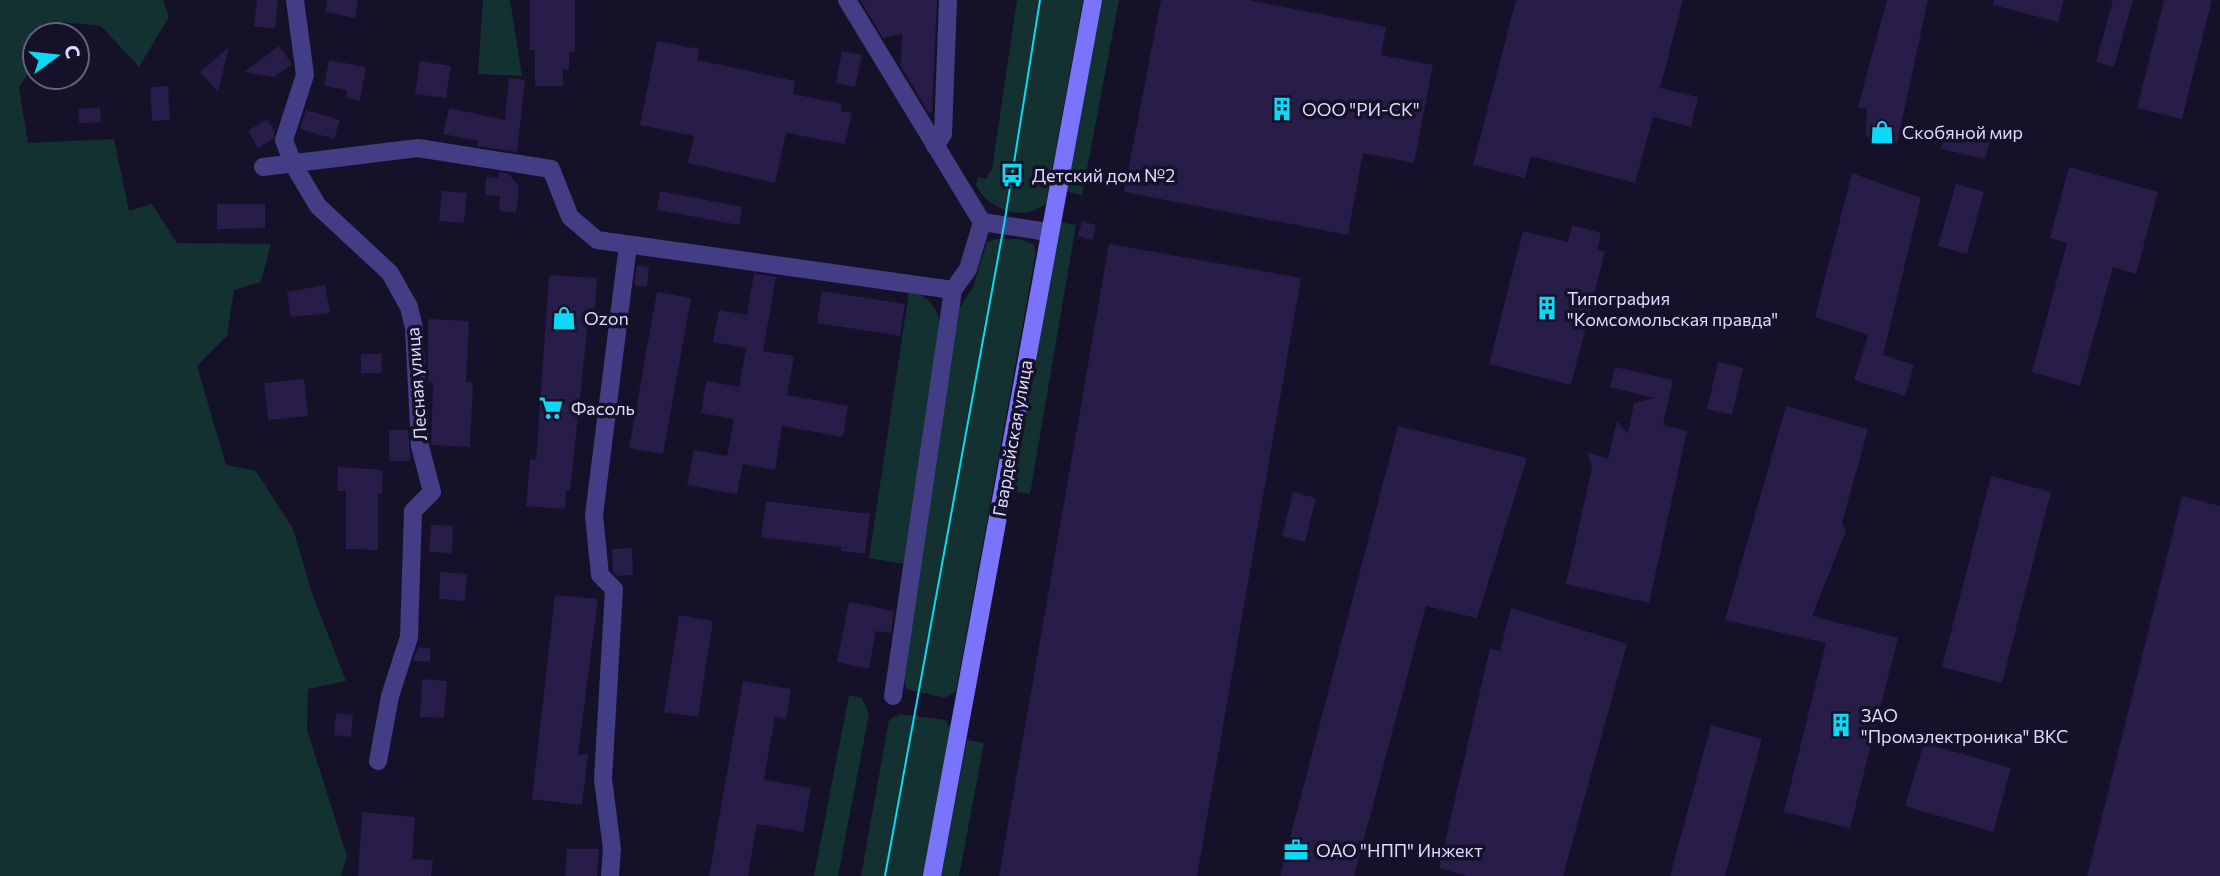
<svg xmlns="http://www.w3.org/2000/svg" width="2220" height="876" font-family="Commissioner,sans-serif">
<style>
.green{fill:#143131}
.building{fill:#271d48}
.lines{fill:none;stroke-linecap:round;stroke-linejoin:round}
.street{stroke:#423d85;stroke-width:18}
.secondary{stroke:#7a73fb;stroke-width:18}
.tram{stroke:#0bd9f7;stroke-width:2}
.labels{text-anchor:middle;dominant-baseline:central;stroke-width:7;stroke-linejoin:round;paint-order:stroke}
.poi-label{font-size:18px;fill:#ded9fe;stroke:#151128;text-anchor:start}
.street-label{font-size:18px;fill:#ded9fe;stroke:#151128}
</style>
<rect width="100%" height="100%" fill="#151128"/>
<g class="green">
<path d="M0 0H163L169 17 139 67 101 26 61 22 53 35H35V63L19 88 28 143 114 139 129 211 152 204 177 243 271 244 261 282 234 290 227 336 197 366 226 465 256 471 293 529 313 596 346 681 308 689 307 730 347 856 341 876H0Z"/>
<path d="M483 0H510L522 76 478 74Z"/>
<path d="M1017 0H1083L1046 203C1025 223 988 210 976 185L978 177 986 179 992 169Z"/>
<path d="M1102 0H1119L1082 195 1064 191Z"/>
<path d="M1057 221 1076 225 1030 494 1011 491Z"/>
<path d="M996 239H1020L1033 244 1036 251 956 691 945 698 906 689 904 675 956 313 973 287 987 242Z"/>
<path d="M909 292C929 294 935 307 942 325L904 564 869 558Z"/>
<path d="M849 695 862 698 869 714 838 876H814Z"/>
<path d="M900 714 945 720 951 729 924 876H861L889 720Z"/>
<path d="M967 740 984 743 959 876H941Z"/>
</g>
<g class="building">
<path d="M257 0H278L275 29 254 26Z"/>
<path d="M327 0H358L355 18 325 12Z"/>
<path d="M530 0H575V52H569V70L563 69V86H535V50H530Z"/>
<path d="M860 0H937L932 113H929L899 63H901L902 34 883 38Z"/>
<path d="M1161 0H1248L1386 27 1381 55 1433 65 1414 163 1363 153 1348 235 1124 192Z"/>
<path d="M1516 0H1683L1660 88 1698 97 1691 127 1653 117 1635 183 1531 156 1525 178 1473 165Z"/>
<path d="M1887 0H1928L1897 144 1866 136 1867 109 1858 107Z"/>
<path d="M1994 0H2064L2058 22 1993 5Z"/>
<path d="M2113 0H2133L2114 67 2096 62Z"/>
<path d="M2164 0H2212L2182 119 2137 108Z"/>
<path d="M657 41 699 49 697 60 795 81 793 94 842 104 841 111 852 113 845 144 786 133 775 183 688 163 694 136 640 125Z"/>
<path d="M279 46 292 64 274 77 244 72Z"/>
<path d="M229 47 218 92 200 72Z"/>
<path d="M842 51 862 55 855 87 836 83Z"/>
<path d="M329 60 366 67 360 101 346 98 347 90 324 86Z"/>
<path d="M420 61 451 66 446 98 415 94Z"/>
<path d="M509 78 525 80 517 152 477 146 478 141 443 134 449 108 505 120Z"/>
<path d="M168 86 170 120 152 121 150 87Z"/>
<path d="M100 107 101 122 79 123 78 109Z"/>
<path d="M306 110 340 120 334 139 300 129Z"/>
<path d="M267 119 275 132 273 139 258 148 248 131Z"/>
<path d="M1945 131 1990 142 1985 159 1941 149Z"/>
<path d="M2069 167 2158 192 2136 274 2113 267 2080 386 2032 372 2067 243 2050 238Z"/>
<path d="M499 172 509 174 519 187 516 213 499 211 500 196 485 195 486 177 498 178Z"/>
<path d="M1852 173 1921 198 1883 355 1914 365 1905 396 1854 380 1868 335 1815 317Z"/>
<path d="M1956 184 1984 192 1967 254 1938 246Z"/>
<path d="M442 191 467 193 464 223 439 221Z"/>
<path d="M660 191 742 207 739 225 657 210Z"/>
<path d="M217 204H265V228L217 229Z"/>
<path d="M1082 221 1096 225 1093 240 1078 236Z"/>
<path d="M1572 225 1601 233 1597 250 1605 252 1571 385 1489 364 1523 231 1568 242Z"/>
<path d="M1109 244 1301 278 1197 876H999Z"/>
<path d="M637 265 649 267 647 287 634 285Z"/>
<path d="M754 274 776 277 763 351 794 356 787 395 848 406 843 437 782 426 775 470 743 464 737 494 687 485 694 450 727 456 734 419 701 413 706 381 739 387 746 348 713 342 719 310 747 315Z"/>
<path d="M549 275 597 278 594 323 588 322 570 491 566 490 565 509 526 506 530 459 536 460Z"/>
<path d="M325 285 330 313 291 317 287 292Z"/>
<path d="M822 291 905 304 900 336 817 323Z"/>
<path d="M657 292 691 298 663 454 629 448Z"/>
<path d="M428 319 469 321 466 382 473 383 470 447 431 445 433 382H428Z"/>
<path d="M361 354H382L381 373H361Z"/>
<path d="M1718 362 1743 368 1732 415 1707 409Z"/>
<path d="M1615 367 1673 380 1663 425 1687 431 1649 603 1566 584 1592 468 1587 452 1608 459 1617 421 1628 434 1634 403 1654 398 1610 387Z"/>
<path d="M304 379 308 416 268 420 264 383Z"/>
<path d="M1786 406 1868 429 1842 523 1846 531 1812 616 1898 638 1850 828 1784 812 1826 643 1725 620Z"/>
<path d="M1398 426 1527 458 1477 618 1426 606 1354 876H1280Z"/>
<path d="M389 430H408L411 461H389Z"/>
<path d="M338 467 383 470 382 493H378V550L346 549V491H337Z"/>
<path d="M1991 476 2051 492 2002 683 1942 667Z"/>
<path d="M1293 492 1316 498 1305 542 1282 536Z"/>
<path d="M2182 496 2220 506V876H2087Z"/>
<path d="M766 501 870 514 865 554 841 551V547L761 537Z"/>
<path d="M431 525 453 526 452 553 429 552Z"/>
<path d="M632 548 633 575 617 576 613 572 612 549Z"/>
<path d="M440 572 467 574 465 601 439 599Z"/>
<path d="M555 595 598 599 578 754 588 755 582 805 532 799Z"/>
<path d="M849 602 894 611 891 633 876 631 869 669 837 662Z"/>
<path d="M1511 608 1627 644 1563 876H1467L1439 868 1490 648 1500 651Z"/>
<path d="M679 615 713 621 698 717 664 712Z"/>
<path d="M418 647 430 648V662L413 661Z"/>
<path d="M422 679 447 681 444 718 420 717Z"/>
<path d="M743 681 791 689 786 719 775 717 764 780 811 788 803 832 757 824 748 876H709Z"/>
<path d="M336 713 353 715 351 737 334 735Z"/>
<path d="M1711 725 1762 739 1725 876H1670Z"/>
<path d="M1924 743 2011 768 1993 832 1905 806Z"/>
<path d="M362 812 415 817 412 859 433 860 431 876H358Z"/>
<path d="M567 849H599L597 876H565Z"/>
</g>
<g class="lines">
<g class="street">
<path d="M295 0 305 75 284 140 293 164 318 206 390 273 409 307 414 328 420 446 432 492 413 511 409 637 390 696 378 761"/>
<path d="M935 146 943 134 948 0"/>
<path d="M263 167 418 148 551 169 570 217 597 240 953 290 968 269 982 222 847 0"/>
<path d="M982 222 1048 232"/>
<path d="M893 696 953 290"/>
<path d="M610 876 612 849 603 779 614 589 600 575 594 515 628 245"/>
</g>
<path class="secondary" d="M932 876 1093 0"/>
<path class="tram" d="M885 876 1004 225 1040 0"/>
</g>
<defs>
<g id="building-bare" transform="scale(1.89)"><path d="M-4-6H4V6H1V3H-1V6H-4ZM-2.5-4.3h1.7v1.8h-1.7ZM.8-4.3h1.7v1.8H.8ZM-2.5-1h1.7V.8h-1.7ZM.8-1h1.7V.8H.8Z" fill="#0bd9f7" stroke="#151128" stroke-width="2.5" paint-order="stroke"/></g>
<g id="shop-bare" transform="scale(1.89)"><path d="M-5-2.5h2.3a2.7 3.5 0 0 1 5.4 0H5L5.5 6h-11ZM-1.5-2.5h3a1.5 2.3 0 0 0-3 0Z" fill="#0bd9f7" stroke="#151128" stroke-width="2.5" paint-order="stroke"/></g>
<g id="bus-bare" transform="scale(1.89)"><path d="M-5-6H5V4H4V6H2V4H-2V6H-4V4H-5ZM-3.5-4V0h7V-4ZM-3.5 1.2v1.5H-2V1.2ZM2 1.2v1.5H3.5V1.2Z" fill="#0bd9f7" stroke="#151128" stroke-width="2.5" paint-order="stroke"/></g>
<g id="supermarket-bare" transform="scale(1.89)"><path d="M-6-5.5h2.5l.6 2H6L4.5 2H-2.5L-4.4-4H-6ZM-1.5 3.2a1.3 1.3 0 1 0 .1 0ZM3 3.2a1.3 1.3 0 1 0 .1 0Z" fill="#0bd9f7" stroke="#151128" stroke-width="2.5" paint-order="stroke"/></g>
<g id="office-bare" transform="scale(1.89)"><path d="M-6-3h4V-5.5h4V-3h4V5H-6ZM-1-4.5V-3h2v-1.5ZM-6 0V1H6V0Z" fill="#0bd9f7" stroke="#151128" stroke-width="2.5" paint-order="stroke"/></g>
</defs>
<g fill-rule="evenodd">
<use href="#building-bare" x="1282" y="109"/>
<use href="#shop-bare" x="1882" y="132"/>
<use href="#bus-bare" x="1012" y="175"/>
<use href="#building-bare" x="1547" y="308"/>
<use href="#shop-bare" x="564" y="318"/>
<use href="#supermarket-bare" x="551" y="408"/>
<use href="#building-bare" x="1841" y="725"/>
<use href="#office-bare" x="1296" y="850"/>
</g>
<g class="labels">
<g class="poi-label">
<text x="1302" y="109">ООО "РИ-СК"</text>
<text x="1902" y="132">Скобяной мир</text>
<text x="1032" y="175">Детский дом №2</text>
<text x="1567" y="298">Типография<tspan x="1567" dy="21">"Комсомольская правда"</tspan></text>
<text x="584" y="318">Ozon</text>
<text x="571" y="408">Фасоль</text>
<text x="1861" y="715">ЗАО<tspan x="1861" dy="21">"Промэлектроника" ВКС</tspan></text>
<text x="1316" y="850">ОАО "НПП" Инжект</text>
</g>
<g class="street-label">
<text transform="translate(416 384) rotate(-94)">Лесная улица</text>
<text transform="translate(1012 438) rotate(-80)">Гвардейская улица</text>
</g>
</g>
<g transform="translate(56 56) rotate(75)"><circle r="33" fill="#151128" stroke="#65617e" stroke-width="2"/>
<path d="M0-5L12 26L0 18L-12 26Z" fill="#0bd9f7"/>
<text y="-10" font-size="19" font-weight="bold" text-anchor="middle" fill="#ded9fe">С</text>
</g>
</svg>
